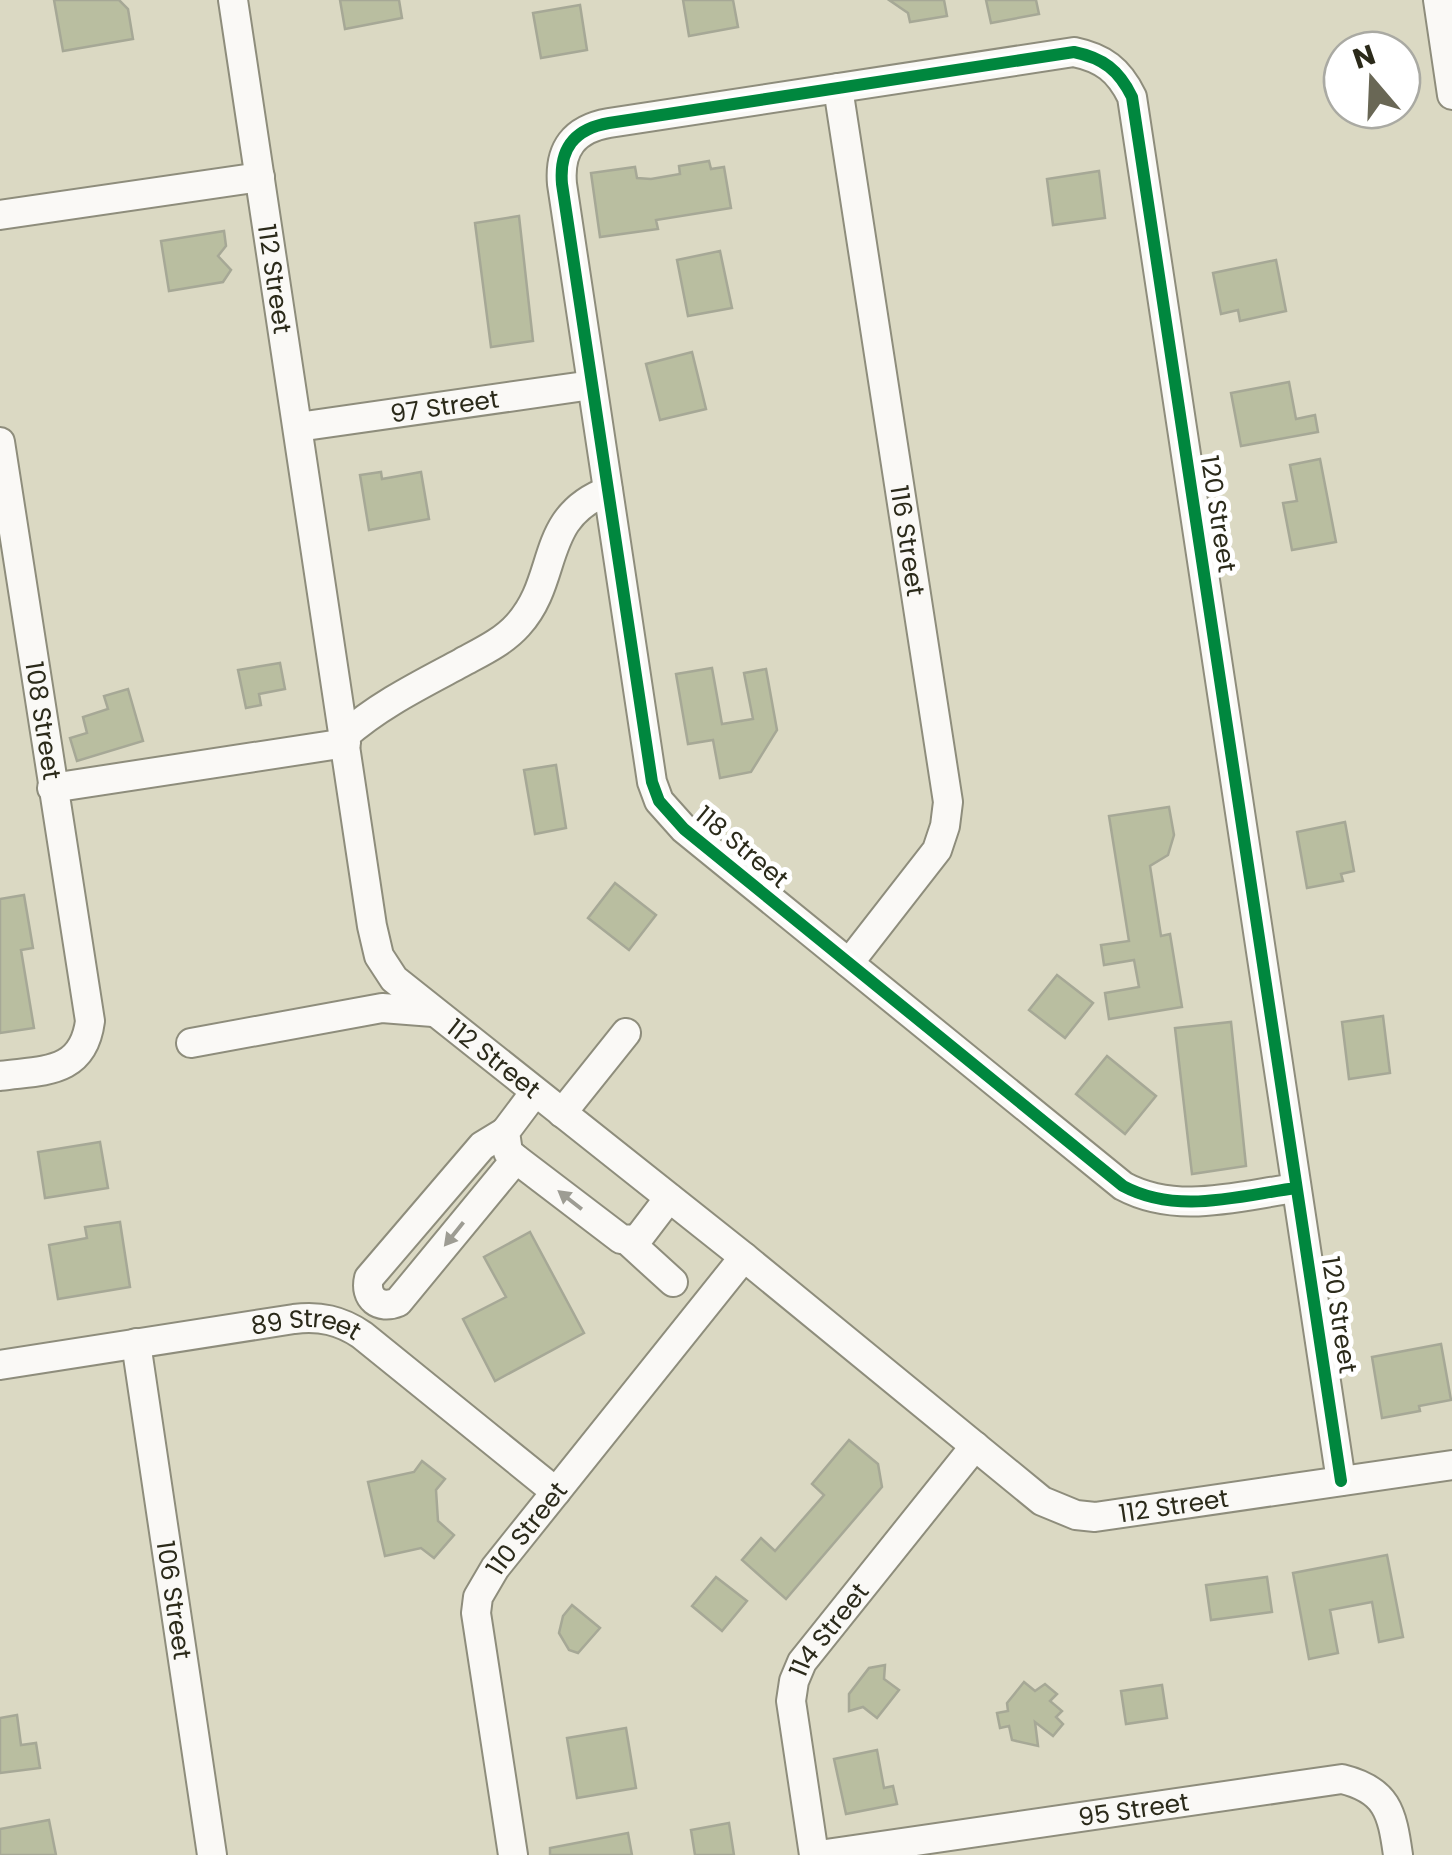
<svg xmlns="http://www.w3.org/2000/svg" width="1452" height="1855" font-family="Poppins,sans-serif">
<style>
.building{fill:#b9bea0;stroke:#a6a896;stroke-width:2.5}
.lines{fill:none;stroke-linecap:round;stroke-linejoin:round}
.minor-casing{stroke:#8e8d7c;stroke-width:32}
.minor{stroke:#faf9f6;stroke-width:28}
.cycleway-casing{stroke:#fff;stroke-width:19}
.cycleway{stroke:#00873e;stroke-width:12}
.oneway{fill:#9d9c93}
.labels{text-anchor:middle;dominant-baseline:central;stroke-width:10;stroke-linejoin:round;paint-order:stroke}
.street-label{font-size:25px;fill:#2b2a1a;stroke:#fff}
</style>
<rect width="100%" height="100%" fill="#dbd9c3"/>
<g class="building">
<path d="M54 0H119L128 9 133 39 63 51Z"/>
<path d="M340 0H399L402 18 345 29Z"/>
<path d="M683 0H733L738 27 689 36Z"/>
<path d="M889 0H944L947 16 910 22 908 13Z"/>
<path d="M986 0H1036L1039 14 991 23Z"/>
<path d="M580 5 587 50 541 58 533 13Z"/>
<path d="M709 161 711 169 724 167 731 208 656 220 658 229 600 237 591 173 635 167 637 178 651 179 680 174 679 166Z"/>
<path d="M1099 171 1105 218 1053 225 1047 179Z"/>
<path d="M519 216 533 341 491 347 475 223Z"/>
<path d="M224 231 226 246 218 256 231 270 223 282 169 291 161 241Z"/>
<path d="M720 251 732 308 688 316 677 260Z"/>
<path d="M1276 260 1286 311 1240 321 1238 310 1221 314 1213 273Z"/>
<path d="M692 352 706 409 660 420 646 364Z"/>
<path d="M1289 382 1296 419 1315 415 1318 432 1241 446 1231 393Z"/>
<path d="M1320 459 1336 542 1292 550 1283 503 1297 501 1290 465Z"/>
<path d="M381 472 382 479 421 472 429 519 369 530 360 475Z"/>
<path d="M280 663 285 689 259 694 261 705 246 708 238 670Z"/>
<path d="M712 668 722 724 753 719 744 673 766 669 777 730 751 772 720 778 713 740 688 744 676 674Z"/>
<path d="M128 689 143 741 77 761 70 738 87 733 83 717 108 709 104 696Z"/>
<path d="M556 765 566 828 535 834 524 770Z"/>
<path d="M1169 807 1174 835 1168 855 1150 866 1161 936 1170 934 1182 1007 1109 1019 1105 993 1139 987 1134 960 1104 965 1101 945 1129 941 1109 816Z"/>
<path d="M1345 822 1354 871 1341 874 1343 881 1307 888 1297 832Z"/>
<path d="M615 883 656 915 629 950 588 918Z"/>
<path d="M24 895 33 948 21 950 34 1028 0 1033V899Z"/>
<path d="M1057 975 1093 1003 1065 1038 1029 1010Z"/>
<path d="M1383 1016 1390 1073 1349 1079 1342 1022Z"/>
<path d="M1231 1022 1246 1166 1192 1174 1175 1028Z"/>
<path d="M1107 1056 1156 1096 1125 1134 1076 1094Z"/>
<path d="M100 1142 108 1188 45 1198 38 1152Z"/>
<path d="M120 1222 130 1287 58 1299 49 1245 87 1238 85 1227Z"/>
<path d="M530 1232 584 1333 495 1381 463 1319 506 1297 484 1257Z"/>
<path d="M1441 1344 1451 1400 1419 1406 1420 1411 1382 1418 1372 1357Z"/>
<path d="M849 1440 878 1464 882 1487 786 1599 742 1560 761 1538 775 1551 824 1495 812 1484Z"/>
<path d="M422 1461 445 1479 436 1490 438 1521 454 1535 434 1558 421 1548 385 1556 368 1482 414 1472Z"/>
<path d="M1387 1555 1403 1637 1379 1642 1372 1602 1330 1610 1338 1653 1309 1659 1293 1573Z"/>
<path d="M716 1577 747 1601 722 1631 692 1606Z"/>
<path d="M1267 1577 1272 1612 1211 1620 1206 1585Z"/>
<path d="M572 1605 600 1628 578 1653 569 1650 559 1633 563 1616Z"/>
<path d="M885 1665 884 1679 899 1690 877 1718 863 1707 849 1711V1694L869 1668Z"/>
<path d="M1024 1682 1035 1691 1045 1684 1057 1694 1050 1701 1062 1711 1056 1717 1063 1724 1053 1736 1035 1722 1038 1746 1012 1740 1009 1726 1000 1728 997 1713 1008 1711 1007 1703Z"/>
<path d="M1162 1685 1167 1718 1126 1724 1121 1691Z"/>
<path d="M17 1715 21 1745 36 1743 40 1768 0 1773V1718Z"/>
<path d="M626 1728 636 1788 577 1798 567 1738Z"/>
<path d="M877 1750 884 1788 893 1786 897 1804 846 1814 834 1759Z"/>
<path d="M49 1820 56 1855H0V1829Z"/>
<path d="M729 1823 734 1855H695L691 1830Z"/>
<path d="M628 1833 632 1855H550V1848Z"/>
</g>
<g class="lines">
<g class="minor-casing">
<g id="minor">
<path id="s1" d="M233 0 372 926 379 956 394 979 744 1257 1042 1501 1076 1515 1095 1517 1452 1465"/>
<path d="M1438 0 1452 95"/>
<path id="s2" d="M838 88 948 802 945 826 937 850 849 963"/>
<path d="M0 215 260 177"/>
<path id="s3" d="M298 427 592 385"/>
<path id="s4" d="M0 442 90 1021C83 1075 42 1070 0 1076"/>
<path d="M344 736C379 705 420 685 461 663 481 652 503 642 518 625 560 579 538 517 608 491"/>
<path d="M52 788 346 743"/>
<path d="M191 1043 382 1008 433 1012"/>
<path d="M535 1092 505 1132 508 1152 516 1159 621 1239 634 1240 640 1236 669 1198"/>
<path d="M562 1113 626 1033"/>
<path d="M505 1132 482 1146 369 1278C364 1298 379 1310 398 1302L516 1159"/>
<path d="M1296 1188C1238 1196 1177 1215 1123 1186L684 829 659 801 652 782 562 184C559 149 574 129 609 123L1074 52C1103 58 1119 70 1132 97L1341 1481"/>
<path d="M628 1241 673 1282"/>
<path id="s5" d="M136 1343 212 1855"/>
<path id="s6" d="M0 1365 294 1319C320 1316 340 1320 362 1335L556 1492"/>
<path id="s7" d="M513 1855 476 1613 478 1597 495 1568 744 1257"/>
<path id="s8" d="M814 1855 791 1701 794 1681 802 1662 975 1446"/>
<path id="s9" d="M819 1855 1342 1779C1387 1790 1392 1812 1398 1855"/>
</g>
</g>
<use href="#minor" class="minor"/>
<g class="cycleway-casing">
<path id="cycleway" d="M1296 1188C1238 1196 1177 1215 1123 1186L684 829 659 801 652 782 562 184C559 149 574 129 609 123L1074 52C1103 58 1119 70 1132 97L1341 1481"/>
</g>
<use href="#cycleway" class="cycleway"/>
</g>
<defs><path id="oneway-solid" d="M-6-.8H1V-3.2L6.5 0L1 3.2V.8H-6Z" transform="scale(2.5)"/></defs>
<g class="oneway">
<use href="#oneway-solid" transform="translate(570 1200) rotate(-142)"/>
<use href="#oneway-solid" transform="translate(454 1234) rotate(129)"/>
</g>
<g class="labels">
<g class="street-label">
<text stroke="none"><textPath href="#s1" startOffset="282">112 Street</textPath></text>
<text stroke="none"><textPath href="#s3" startOffset="148">97 Street</textPath></text>
<text transform="translate(1218 514) rotate(81)">120 Street</text>
<text stroke="none"><textPath href="#s2" startOffset="458">116 Street</textPath></text>
<text stroke="none"><textPath href="#s4" startOffset="282">108 Street</textPath></text>
<text transform="translate(742 847) rotate(40)">118 Street</text>
<text stroke="none"><textPath href="#s1" startOffset="1122">112 Street</textPath></text>
<text transform="translate(1339 1315) rotate(81)">120 Street</text>
<text stroke="none"><textPath href="#s6" startOffset="310">89 Street</textPath></text>
<text stroke="none"><textPath href="#s1" startOffset="1962">112 Street</textPath></text>
<text stroke="none"><textPath href="#s7" startOffset="345">110 Street</textPath></text>
<text stroke="none"><textPath href="#s5" startOffset="260">106 Street</textPath></text>
<text stroke="none"><textPath href="#s8" startOffset="238">114 Street</textPath></text>
<text stroke="none"><textPath href="#s9" startOffset="318">95 Street</textPath></text>
</g>
</g>
<g transform="translate(1372 80) rotate(341)"><circle r="48" fill="#ffffff" stroke="#aaaaa3" stroke-width="2.5"/>
<path d="M0-8L18 38L0 25L-18 38Z" fill="#696755"/>
<text y="-15" font-size="28" font-weight="bold" text-anchor="middle" fill="#2b2a1a">N</text>
</g>
</svg>
